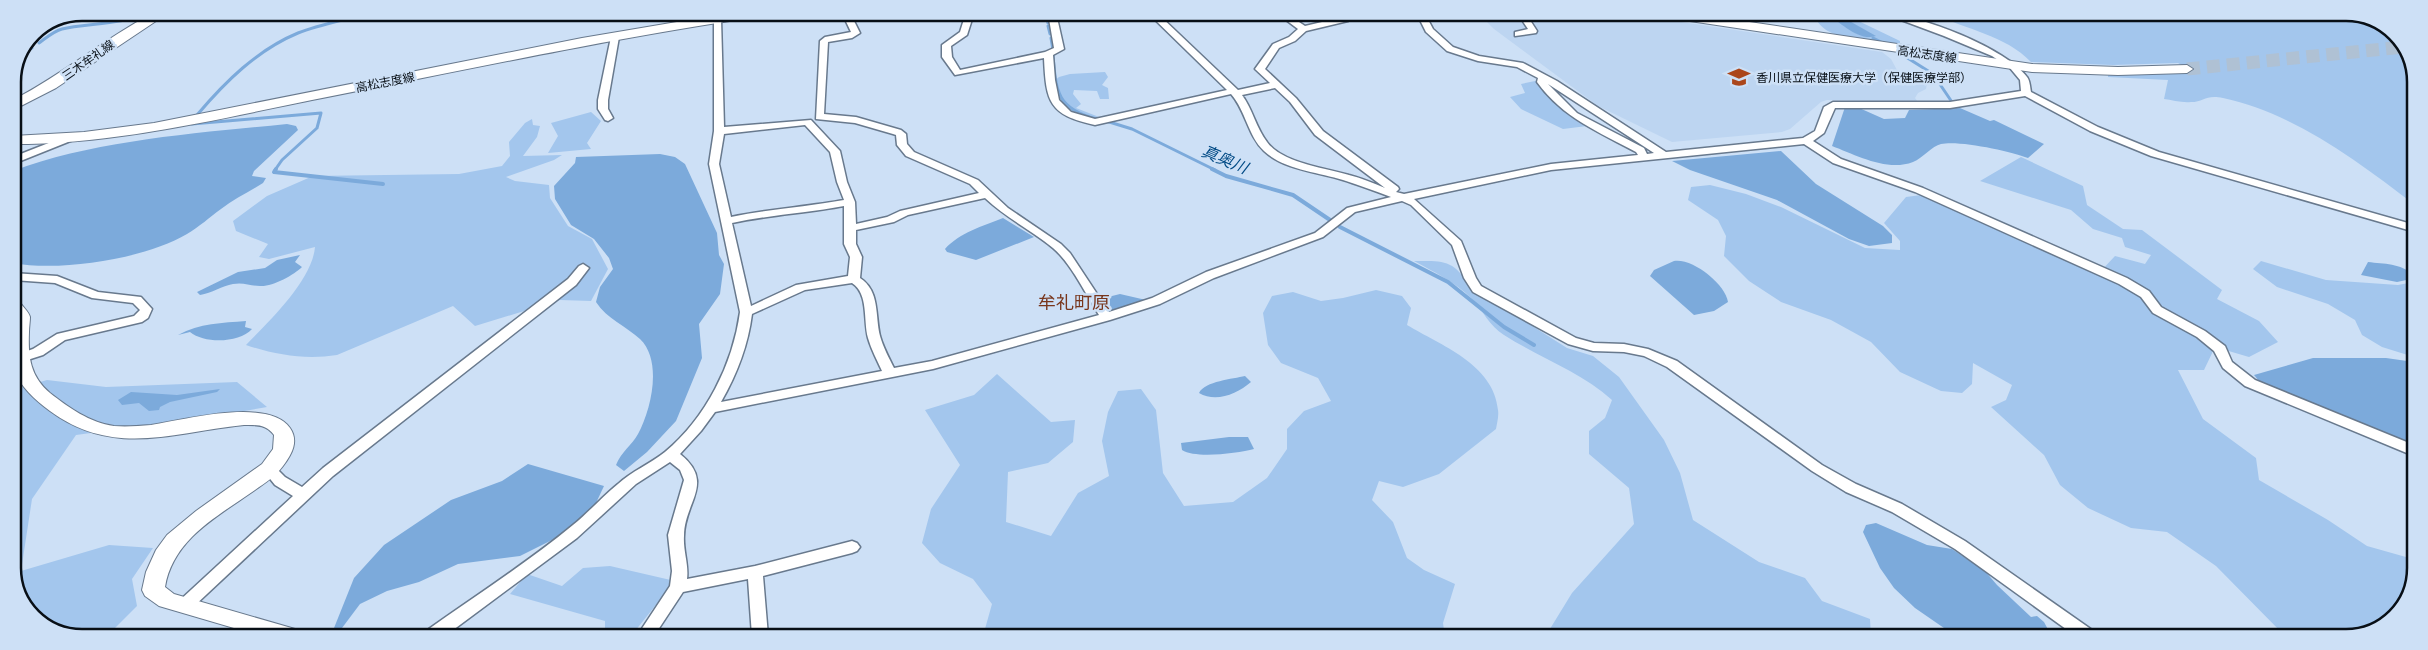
<svg xmlns="http://www.w3.org/2000/svg" width="2428" height="650" font-family="'PT Sans Narrow','Noto Sans JP',sans-serif">
<style>
.built{fill:#bdd5f1}
.green{fill:#a3c6ed}
.water{fill:#7caadb}
.lines{fill:none;stroke-linecap:round;stroke-linejoin:round}
.stream-far1{stroke:#7caadb;stroke-width:3}
.stream{stroke:#7caadb;stroke-width:4}
.secondary-tunnel{stroke:#afc1d4;stroke-width:13;stroke-dasharray:13 7;stroke-linecap:butt}
.street-casing{stroke:#68798d;stroke-width:3}
.secondary-casing{stroke:#68798d;stroke-width:2}
.primary-casing{stroke:#68798d;stroke-width:2}
.street{fill:#fff;fill-rule:evenodd}
.secondary{fill:#fff;fill-rule:evenodd}
.primary{fill:#fff;fill-rule:evenodd}
.labels{text-anchor:middle;dominant-baseline:central;stroke-width:5;stroke-linejoin:round;paint-order:stroke}
.far-street-label{font-size:12px;fill:#080f16;stroke:#cde0f6}
.far-poi-label{font-size:12px;fill:#080f16;stroke:#cde0f6;text-anchor:start}
.water-label{font-size:16px;font-style:italic;fill:#014a85;stroke:#cde0f6}
.quarter-label{font-size:18px;fill:#78361c;stroke:#cde0f6}
.rim{fill:none;stroke:#080f16;stroke-width:2.5}
</style>
<rect width="100%" height="100%" fill="#cde0f6"/>
<path class="built" d="M1479 14H1628L1882 52 1891 59 1897 70 1913 74 1924 79 1927 84 1926 89 1918 93 1915 98 1918 102 1827 100 1821 102 1790 129 1782 132 1672 142 1598 106 1494 29Z"/>
<g class="green">
<path d="M1700 14H1827L1857 34 1875 36 1839 16 1846 15 1900 41V46C1876 42 1821 42 1815 15 1804 19 1794 13 1783 17L1782 21 1738 17 1737 20Z"/>
<path d="M1934 14 2364 15 2398 36 2415 77V205C2357 161 2296 114 2223 98 2206 94 2204 102 2191 102 2182 103 2172 100 2164 99L2168 80 2108 77V73L2190 70 2178 63 2113 65 2031 62C2005 35 1967 30 1934 14Z"/>
<path d="M1105 72 1108 77 1102 85 1108 88 1109 99H1100L1097 91 1074 90 1073 94 1081 104 1076 108 1099 117 1094 120C1070 115 1055 107 1053 82L1059 77 1070 74Z"/>
<path d="M1540 80 1561 92 1557 95 1587 126 1563 129 1521 109 1510 97 1525 93 1521 84Z"/>
<path d="M591 112 601 121 587 143 591 149 548 153 558 136 551 123Z"/>
<path d="M532 119 533 125 540 126 537 137 523 156 562 155 554 160 506 177 515 181 549 185 550 198 568 226 592 239 608 269 591 301 560 300 475 326 453 306 337 355C306 360 275 355 246 345 269 321 312 281 315 247L269 259 259 257 268 244 236 231 233 221 267 196 313 176 459 174 502 166 510 156 509 142 525 123Z"/>
<path d="M2021 157 2083 186 2087 205 2123 229 2142 230 2222 290 2217 299 2259 321 2278 342 2249 357 2215 347 2204 370H2178L2203 419 2256 458 2259 480 2328 520 2367 546 2413 559V586L2389 623 2346 637H2286L2216 566 2167 532 2131 528 2088 508 2060 485 2044 455 1991 407 2006 400 2012 385 1973 363 1972 384 1962 393 1941 391 1900 372 1871 342 1831 320 1781 302 1749 281 1724 256 1726 236 1718 220 1688 200 1691 187 1710 185 1746 194 1781 207 1865 248 1900 250V241L1884 223 1906 197 1929 194 2100 272 2115 256 2145 264 2151 255 2125 247 2122 238 2093 229 2071 210 1980 181Z"/>
<path d="M1414 261C1442 261 1454 259 1469 286L1567 348 1593 356 1619 377 1664 440 1680 473 1693 520 1759 562 1805 578 1822 601 1870 619 1871 637H1545L1572 593 1634 524 1629 488 1589 454V431L1605 418 1612 400C1581 372 1540 358 1504 335 1489 326 1483 310 1471 298 1455 282 1434 272 1414 261Z"/>
<path d="M2261 261 2326 280 2398 285 2414 282V357L2382 347 2362 335 2355 320 2328 304 2277 287 2253 269Z"/>
<path d="M1376 290 1402 296 1411 308 1407 325C1440 345 1494 364 1498 410 1499 416 1497 423 1496 429L1439 474 1403 487 1379 481 1372 500 1393 522 1407 558 1424 570 1455 584 1443 623 1445 637 983 636 992 604 973 579 940 563 922 543 931 509 960 465 925 410 974 395 997 374 1051 422 1075 420 1073 442 1048 463 1008 472 1006 522 1051 536 1078 493 1109 476 1102 441 1108 412 1118 391 1141 389 1156 410 1163 473 1184 506 1233 502 1267 478 1287 449V429L1304 411 1331 401 1318 378 1281 363 1268 345 1263 313 1272 296 1293 292 1321 301 1343 298Z"/>
<path d="M47 380 106 387 237 382 267 407 216 416 76 435 32 499 21 571 109 545 153 548 132 579 137 606 108 635H64L30 614 13 573V390Z"/>
<path d="M610 566 675 581 631 636H605V621L510 594 527 574 562 586 583 568Z"/>
</g>
<g class="water">
<path d="M1827 14H1837L1876 36C1859 42 1840 22 1827 14Z"/>
<path d="M1845 107H1857L1884 119 1905 118 1909 110 1960 108 1990 121 1994 120 2044 144 2028 158C2010 151 1959 140 1941 144 1932 146 1923 158 1913 162 1887 172 1856 155 1832 146Z"/>
<path d="M287 124 296 126 298 130 254 171 252 176 266 178 263 183C249 192 234 199 221 209 210 217 199 227 187 234 145 259 60 272 13 263V171C95 140 199 133 287 124Z"/>
<path d="M1781 151 1816 184 1883 226 1892 235V243L1869 246 1849 239 1777 200 1690 170 1672 161Z"/>
<path d="M660 154 675 157 685 164 717 233 719 255 724 264 720 294 699 324 702 358 676 421 647 452 624 471 616 465C621 452 632 445 638 434 651 410 663 361 640 339 626 326 607 319 596 302L600 287 613 269 609 258 594 239 571 225 555 199 554 186 575 163 576 157Z"/>
<path d="M1003 218 1034 237 976 260 947 252 945 249C959 233 983 226 1003 218Z"/>
<path d="M300 255 295 262 302 267C294 275 272 287 260 286 250 286 244 282 233 284 222 286 212 293 200 295L197 292 238 272 265 268 277 260Z"/>
<path d="M1674 261C1693 258 1725 284 1728 302L1714 311 1694 315 1650 276 1654 270Z"/>
<path d="M2368 262C2384 264 2401 263 2413 275L2411 279 2397 282 2361 275Z"/>
<path d="M1120 294 1146 300 1114 312 1108 311 1100 299Z"/>
<path d="M246 321 245 327 252 329C239 343 205 344 190 332L178 335C200 323 222 323 246 321Z"/>
<path d="M2313 358H2386L2414 362V444L2298 398 2259 381 2254 375Z"/>
<path d="M1245 376 1251 382C1237 394 1216 403 1199 393 1205 381 1233 379 1245 376Z"/>
<path d="M220 389 217 392 170 402 160 407 159 410 149 411 139 403 122 405 118 400 131 392 177 395Z"/>
<path d="M1229 437H1248L1254 449C1238 453 1196 459 1182 450L1181 443Z"/>
<path d="M528 464 604 486 596 503 601 506 568 532 520 556 458 564 419 582 387 591 360 604 339 632 332 633 354 578 384 545 451 500 502 481Z"/>
<path d="M1876 523 1927 545 1952 549 1985 571 1997 585 2031 617 2037 616 2044 622 2052 637H1957L1915 608 1894 588 1880 568 1863 532 1866 525Z"/>
</g>
<g class="lines">
<g class="stream-far1">
<path d="M1045 13 1048 23"/>
<path d="M1048 26 1050 34"/>
<path d="M1051 38 1053 50"/>
<path d="M1873 38 1883 43"/>
<path d="M39 43C46 38 54 31 62 29 84 23 126 25 142 13"/>
<path d="M1898 52 1933 74 1956 108"/>
<path d="M24 53 32 48"/>
<path d="M1053 55C1056 92 1057 109 1097 119"/>
<path d="M197 115C225 82 257 50 298 33 321 24 346 20 369 13"/>
<path d="M1106 121 1132 129 1215 170"/>
<path d="M192 124 321 113 317 128 282 160 275 170"/>
</g>
<g class="stream">
<path d="M276 169 274 172 383 184"/>
<path d="M1212 169 1226 176 1293 195 1333 222"/>
<path d="M1340 227 1448 282 1504 327 1534 345"/>
</g>
<path class="secondary-tunnel" d="M2187 69 2403 47"/>
<g class="street-casing">
<g id="street">
<path d="M842 13H850L860 33 852 38 828 42 824 114 856 117 901 130 906 134 907 144 914 152 978 180 1008 208 1061 244 1070 253 1109 312 1152 298 1206 272 1315 233 1347 208 1391 197C1375 191 1359 185 1343 180 1318 172 1284 170 1264 151 1248 136 1246 111 1231 94L1095 125C1049 115 1046 102 1044 58L955 75 942 57V45L960 32 966 13H974L967 35 951 46 952 57 960 70 1045 52 1054 48 1048 13H1056L1064 49 1053 55 1055 80 1059 100 1071 112 1095 119 1227 90 1149 14H1158L1238 90 1270 83 1255 69 1273 44 1289 37 1298 29 1278 14H1287L1305 26 1339 18 1336 14H1345L1349 19 1348 21 1306 31 1295 41 1279 48 1265 69 1296 98 1323 131 1398 187 1399 189 1396 192 1404 194 1551 164 1638 155 1636 152C1599 132 1563 118 1537 82L1538 78 1517 67 1478 61 1447 51 1426 32 1417 14H1425L1433 29 1453 47 1479 56 1523 63 1557 81 1666 152 1803 138 1815 131 1824 107 1833 102H1950L2021 91 2020 80 2010 68 1992 56 1944 36 1885 14C1919 14 2007 49 2027 77 2030 81 2030 87 2031 92L2098 127 2159 152 2415 225V232L2151 156 2090 131 2025 96 1950 108H1835L1824 133 1813 141 1841 159 1923 188 2127 278 2149 291 2161 307 2205 331 2225 346 2232 362 2255 380 2414 445V456L2245 386 2223 368 2214 351 2197 337 2153 313 2141 297 2119 284 1915 192 1833 163 1804 144 1551 170 1414 199 1461 241 1476 278 1481 286 1576 338 1594 343 1624 344 1648 349 1677 361 1822 465 1856 484 1902 504 1965 541 2095 632 2097 637H2077L1955 549 1892 512 1846 492 1812 471 1667 367 1644 356 1624 352 1593 351 1568 344 1473 292 1464 278 1452 245 1411 205 1402 201 1355 212 1323 237 1214 278 1160 304 1110 320 933 369 715 412 701 431 680 454C716 483 684 502 684 536 683 551 689 565 687 579L755 566 852 541 857 543 860 547 857 551 852 553 763 576 768 636H752L748 579 683 592 654 636H637L670 586 672 571 668 535 684 480 680 470 670 462 636 484 577 538 445 636H424L426 631C475 596 527 563 573 525 589 512 602 497 618 484 632 471 650 464 665 452 706 418 733 364 740 312L709 164 714 131V17L721 19 724 127 811 120 840 151 847 182 855 202 856 224 887 217 900 211 979 193 970 184 906 156 897 145 896 135 893 134 855 123 816 119 820 41 825 37 851 32ZM1548 84 1654 153 1647 154 1644 148 1577 113ZM1275 88 1290 102 1315 135 1385 188C1373 183 1361 178 1349 175 1325 168 1282 163 1267 142 1256 128 1253 110 1242 95ZM805 125 830 152 837 182 844 200C806 207 768 209 731 217L719 164 724 134ZM985 198C1006 218 1031 230 1053 248 1071 263 1086 295 1099 315L932 361 894 368C889 358 883 347 880 336 875 315 880 291 860 278L862 257 856 244V230L894 222 908 215ZM844 206V244L850 257 848 276 796 285 751 306 732 223C769 215 807 213 844 206ZM852 283C869 294 863 320 868 338 871 349 877 360 882 371L721 402C737 374 748 346 752 314L805 290Z"/>
<path d="M1241 14H1250L1251 15 1247 18Z"/>
<path d="M1518 14H1526L1537 31 1536 33 1515 36V32L1528 29Z"/>
<path d="M615 34 619 37 608 100V109L613 118 608 121 605 120 598 109V100L611 37Z"/>
<path d="M69 135 74 138 73 140 13 164V157Z"/>
<path d="M583 264 589 268 576 285 333 476 191 609 185 611 179 609 177 605 179 601 293 496 275 485 263 470 265 467H275L285 477 302 487 323 468 568 279 579 266Z"/>
<path d="M13 273 57 276 98 292 141 297 152 309 148 318 142 322 65 340 43 355 18 363 13 361V356L33 349 57 334 134 316 140 310 133 303 92 298 55 283 13 280Z"/>
</g>
</g>
<g class="secondary-casing">
<g id="secondary">
<path d="M730 13H762L756 17C607 39 460 71 312 100 214 120 114 144 13 144V136L84 132 154 123 582 38Z"/>
<path d="M1664 14H1695L2032 64 2118 67 2187 65 2193 69 2187 73 2118 75 2032 72 1670 18Z"/>
<path d="M13 300 19 301C22 306 29 312 30 317 30 321 29 327 29 332 28 357 30 376 50 393 68 407 90 423 114 426 126 427 139 426 151 425 184 420 268 397 290 428 299 441 292 454 283 466 276 476 265 483 255 490 218 516 173 539 165 587L174 594 295 629 298 635H258L159 606 145 596 142 590 146 572 156 550 167 535 196 511 262 464 273 449 274 435C266 424 256 425 244 425 173 432 114 458 50 411 34 399 21 387 13 369Z"/>
</g>
</g>
<g class="primary-casing">
<path id="primary" d="M153 13H168L56 88 13 110V100C62 75 104 39 153 13Z"/>
</g>
<use href="#street" class="street"/>
<use href="#secondary" class="secondary"/>
<use href="#primary" class="primary"/>
</g>
<defs>
<g id="university-bare" transform="scale(1.725)"><path d="M0-5L7-2L0 1L-7-2ZM-4 1L0 2.5L4 1V4Q0 6-4 4Z" fill="#ab461b" stroke="#cde0f6" stroke-width="2.5" paint-order="stroke"/></g>
</defs>
<g fill-rule="evenodd">
<use href="#university-bare" x="1739" y="77"/>
</g>
<g class="labels">
<g class="far-street-label">
<text transform="translate(1927 54) rotate(8)">高松志度線</text>
<text transform="translate(88 60) rotate(-35)">三木牟礼線</text>
<text transform="translate(385 82) rotate(-11)">高松志度線</text>
</g>
<g class="far-poi-label">
<text x="1756" y="77">香川県立保健医療大学（保健医療学部）</text>
</g>
<g class="water-label">
<text transform="translate(1225 159) rotate(23)">真奥川</text>
</g>
<g class="quarter-label">
<text x="1074" y="302">牟礼町原</text>
</g>
</g>
<path d="M0 0H2428V650H0ZM82 21H2346A61 61 0 0 1 2407 82V568A61 61 0 0 1 2346 629H82A61 61 0 0 1 21 568V82A61 61 0 0 1 82 21Z" fill="#cde0f6" fill-rule="evenodd"/>
<path class="rim" d="M82 21H2346A61 61 0 0 1 2407 82V568A61 61 0 0 1 2346 629H82A61 61 0 0 1 21 568V82A61 61 0 0 1 82 21Z"/>
</svg>
